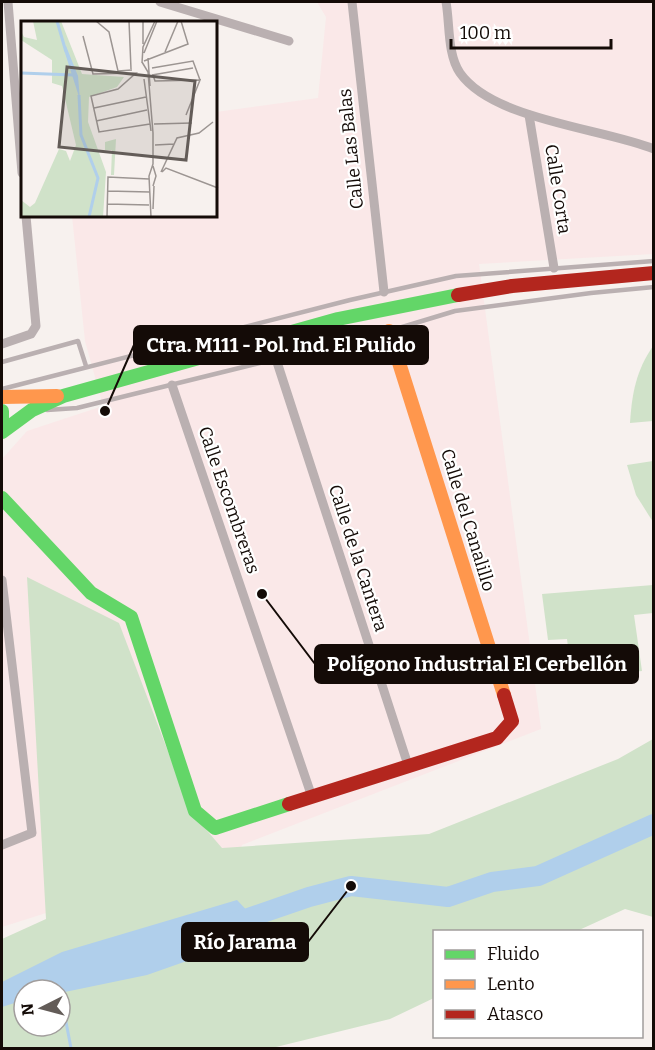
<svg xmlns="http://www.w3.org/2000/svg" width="655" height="1050" font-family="Bitter,serif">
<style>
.industrial{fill:#fae8e8}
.green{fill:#d0e2c9;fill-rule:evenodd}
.water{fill:#b0cfeb}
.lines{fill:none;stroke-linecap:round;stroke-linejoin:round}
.stream{stroke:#b0cfeb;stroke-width:3}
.river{stroke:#b0cfeb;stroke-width:20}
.lane{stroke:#bab0b1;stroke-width:4.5}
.street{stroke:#bab0b1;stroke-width:9}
.fast{stroke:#63d668;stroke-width:14}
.slow{stroke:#ff974d;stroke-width:14}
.jam{stroke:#b3261e;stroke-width:14}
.labels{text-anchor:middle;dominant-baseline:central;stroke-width:4.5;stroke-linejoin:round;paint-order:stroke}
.street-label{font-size:18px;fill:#140b07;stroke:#fff}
.inset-river{fill:none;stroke:#b0cfeb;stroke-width:3}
.inset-road{fill:none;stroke:#9c9592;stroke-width:1.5}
.view{fill:#635c58;fill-opacity:0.15;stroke:#635c58;stroke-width:3}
.inset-edge{fill:none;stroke:#140b07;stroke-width:3}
.leader{fill:none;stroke:#140b07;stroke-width:2}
.callout-dot{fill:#140b07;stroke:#fff;stroke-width:2}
.callout{fill:#140b07;stroke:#140b07;stroke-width:2}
.callout-label{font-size:20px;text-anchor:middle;font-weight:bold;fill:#fff}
</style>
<rect width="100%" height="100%" fill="#f7f1ee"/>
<path class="industrial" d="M317 2H653V254L479 264 541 729 242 845 232 867 128 887 2 927V459L27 431 103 406 85 341 72 216H216V112L318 98 326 17Z"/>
<g class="green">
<path d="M653 346V421L630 423C632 393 636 371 653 346Z"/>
<path d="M653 461H654L653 522 636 495 627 465Z"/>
<path d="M27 577 119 623 191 812 222 848 429 834 618 759 653 739V917L625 909 577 931 434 932V998L390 1019 272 1048H2V939L46 919ZM24 990H60V1026H24Z"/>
<path d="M653 585V613L634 615 642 671 572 679 567 639 548 640 542 594Z"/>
</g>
<path class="water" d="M237 900 253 917 255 937 147 975 60 993V990H24V1000L2 1007V982L62 952Z"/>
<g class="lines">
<path class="stream" d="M60 991 71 1048"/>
<path class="river" d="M228 925 309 897 351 886 448 897 492 882 538 876 654 824"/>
<g class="lane">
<path d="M2 362 78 341 86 366"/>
<path d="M2 389 350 300 456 276 654 261"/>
<path d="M47 410 77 408 389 331 455 311 591 293 654 287"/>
</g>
<g class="street">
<path d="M8 2 22 173"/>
<path d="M160 2 289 41"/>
<path d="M352 2 384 292"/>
<path d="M446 2C450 23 447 54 460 73 493 120 601 128 654 149"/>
<path d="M529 115 554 268"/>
<path d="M2 344 31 334 36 326 26 216"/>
<path d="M276 359 409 768"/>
<path d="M172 385 312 797"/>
<path d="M2 580 32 833 2 845"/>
</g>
<g class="fast">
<path d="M2 411V430"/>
<path d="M2 432 32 410 63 396 338 319 458 295"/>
<path d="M2 498 91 593 131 617 195 811 215 828 289 804"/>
</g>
<g class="slow">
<path d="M389 331 504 695"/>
<path d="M2 397 57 396"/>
</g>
<g class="jam">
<path d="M458 295 512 286 654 273"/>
<path d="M289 804 497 738 512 721 504 695"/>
</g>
</g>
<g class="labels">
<g class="street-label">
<text transform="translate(351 149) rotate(-96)">Calle Las Balas</text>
<text transform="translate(558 189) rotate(81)">Calle Corta</text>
<text transform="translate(229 500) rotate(71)">Calle Escombreras</text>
<text transform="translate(468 520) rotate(73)">Calle del Canalillo</text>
<text transform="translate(358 558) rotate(72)">Calle de la Cantera</text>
</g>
</g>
<g transform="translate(21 21)">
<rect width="196" height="196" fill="#f7f1ee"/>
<path d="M12 0H40L61 53 103 56 96 66 68 76 67 101 85 151 82 196H0V179L9 186 14 182 38 128 45 130 49 140 55 124 41 65 31 62V39L0 19V10L3 16 16 19ZM95 118 93 154H90L91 129H84V121Z" fill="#d0e2c9"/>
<path d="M45 25 57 55 59 79 44 32Z" fill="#b0cfeb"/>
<path class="inset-river" d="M36 0 45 31M0 52 53 54M58 74 60 114 77 157 68 196"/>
<path class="inset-road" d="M75 0 88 11 97 50 111 49M108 0 110 48M62 15 72 53 115 52 97 68 70 75 78 111 129 103M122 23V0M144 31 157 0M123 32 136 0M127 37 129 65M123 40 167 23 160 0M121 41 127 51 132 112V143L128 155 130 196M121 42 122 26 134 0M131 47 172 40 179 59M131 54 172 47M132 54 134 60 179 59 165 94M123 58 130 110M73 87 125 76M75 100 126 89M133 103 171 102M134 124 153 123M140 151 156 117 178 112 192 101M141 151 145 147 197 167M132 165 135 155 132 145M86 170 129 171M86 183 128 184M132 188 133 165M86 196 87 156 128 158"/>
<path class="view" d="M46 46 174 60 165 139 38 126Z"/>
<rect width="196" height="196" class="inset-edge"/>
</g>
<path class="leader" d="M105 411L134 345M262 594L315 664M351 886L308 942"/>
<g class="callout-dot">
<circle cx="105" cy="411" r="6"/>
<circle cx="262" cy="594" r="6"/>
<circle cx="351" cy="886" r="6"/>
</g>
<g class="callout">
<rect x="134" y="326" width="294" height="38" rx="6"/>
<rect x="315" y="645" width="323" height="38" rx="6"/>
<rect x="182" y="923" width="126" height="38" rx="6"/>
</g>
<g class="callout-label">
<text x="281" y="352">Ctra. M111 - Pol. Ind. El Pulido</text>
<text x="477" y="671">Polígono Industrial El Cerbellón</text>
<text x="245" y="949">Río Jarama</text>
</g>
<rect width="655" height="1050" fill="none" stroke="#140b07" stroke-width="6"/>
<rect x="433" y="930" width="210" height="108" fill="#ffffff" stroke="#a19d9c" stroke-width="1.5"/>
<rect x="445" y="950" width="30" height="9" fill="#63d668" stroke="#a19d9c" stroke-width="1.5"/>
<text x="487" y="960" font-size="18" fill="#140b07">Fluido</text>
<rect x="445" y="980" width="30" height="9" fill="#ff974d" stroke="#a19d9c" stroke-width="1.5"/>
<text x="487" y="990" font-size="18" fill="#140b07">Lento</text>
<rect x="445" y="1010" width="30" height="9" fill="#b3261e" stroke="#a19d9c" stroke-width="1.5"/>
<text x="487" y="1020" font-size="18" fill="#140b07">Atasco</text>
<g transform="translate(42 1008) rotate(264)"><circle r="28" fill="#ffffff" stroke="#a19d9c" stroke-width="1.5"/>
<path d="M0-4.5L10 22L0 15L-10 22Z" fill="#635c58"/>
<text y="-9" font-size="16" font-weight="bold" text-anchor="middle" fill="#140b07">N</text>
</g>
<path d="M451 39v9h160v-9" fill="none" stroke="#140b07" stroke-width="3"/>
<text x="460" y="39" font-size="18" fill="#140b07" stroke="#ffffff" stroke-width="4.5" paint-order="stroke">100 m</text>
</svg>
